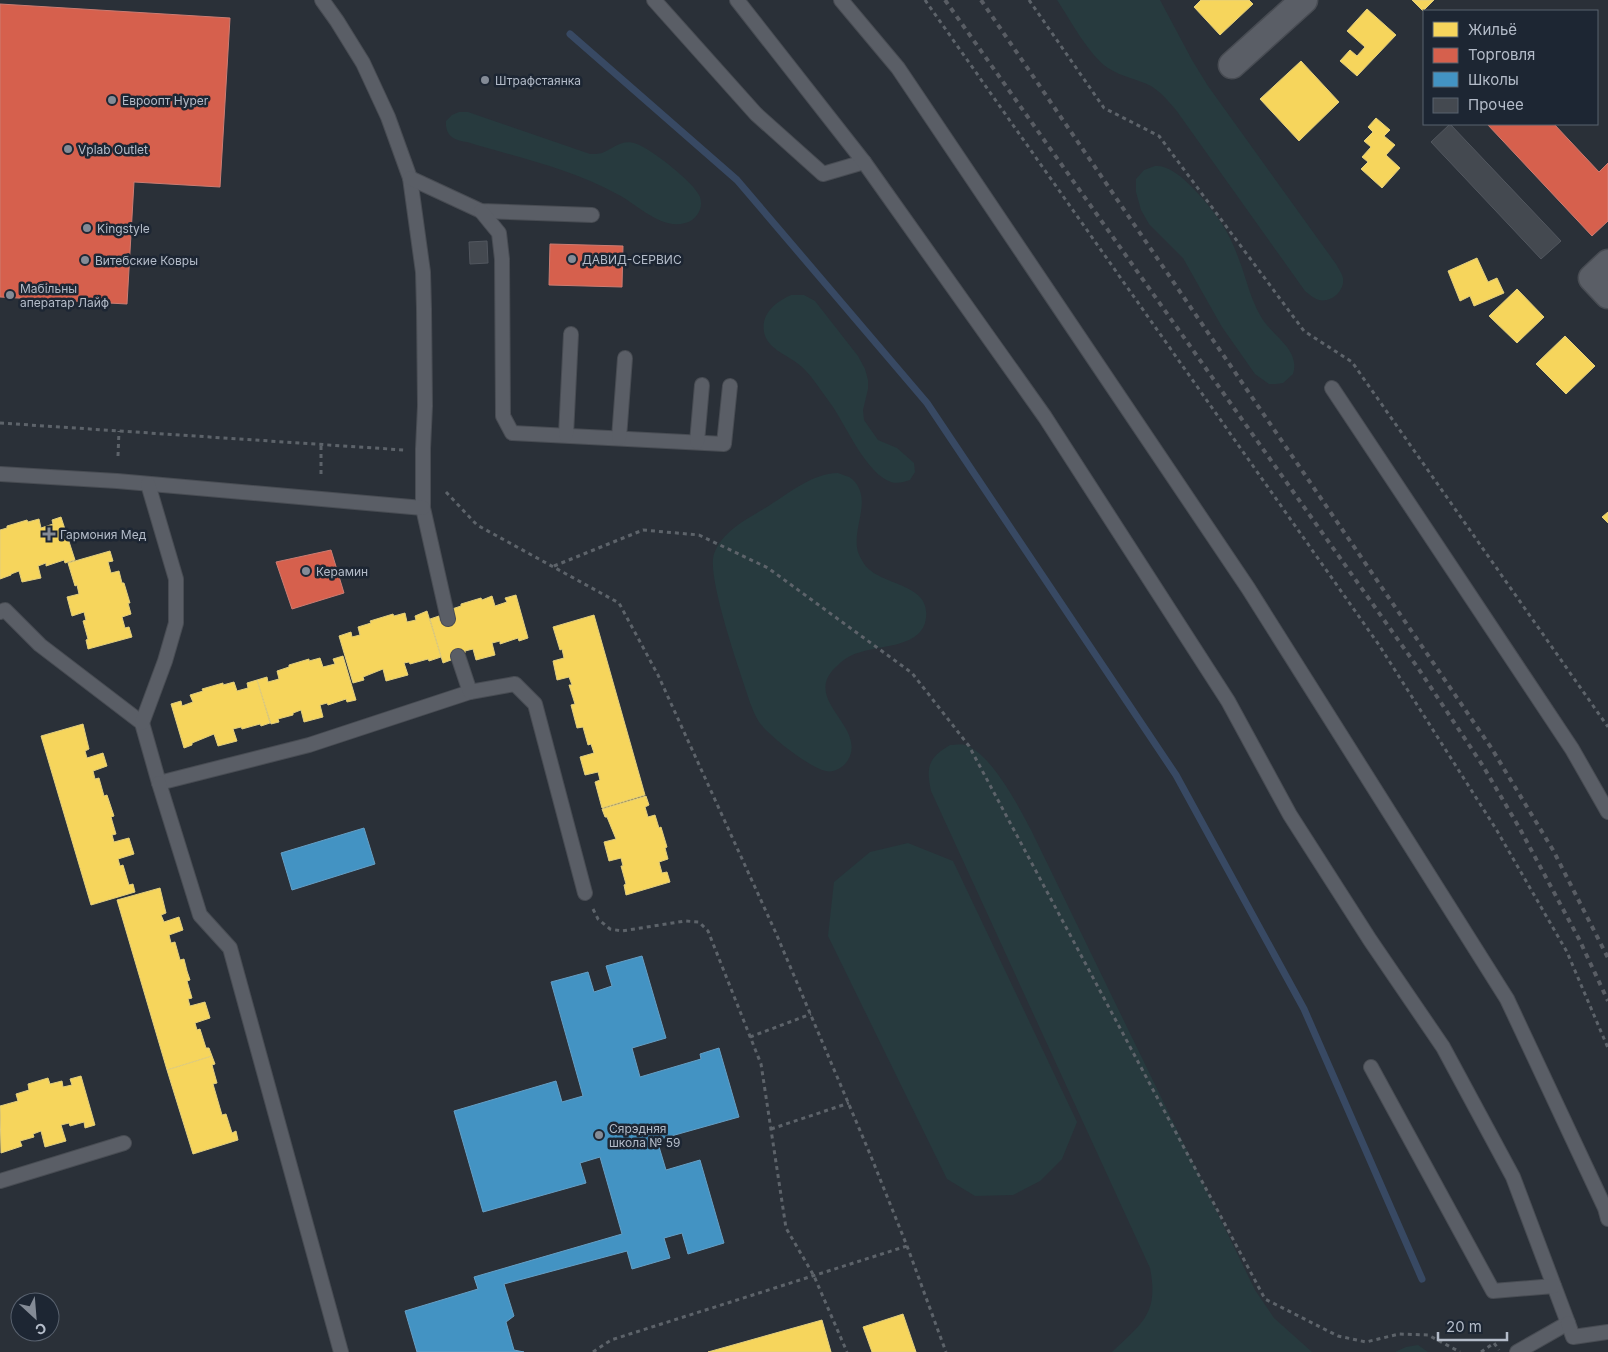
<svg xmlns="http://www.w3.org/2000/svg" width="1608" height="1352" font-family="Inter,sans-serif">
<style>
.green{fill:#273a3e}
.homes{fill:#f6d55c;stroke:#e2ce7d}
.shops{fill:#d6604d;stroke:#cc7c72}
.schools{fill:#4393c3;stroke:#659fc5}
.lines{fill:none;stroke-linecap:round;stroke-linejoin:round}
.stream{stroke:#384963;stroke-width:7}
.building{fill:#444950;stroke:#52575f}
.service-casing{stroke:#484c53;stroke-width:16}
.minor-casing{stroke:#484c53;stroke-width:29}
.path{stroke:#5d636a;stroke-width:3;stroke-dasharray:4 4;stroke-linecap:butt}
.service{stroke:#5a5e66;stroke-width:14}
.minor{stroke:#5a5e66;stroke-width:26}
.rail{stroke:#595d64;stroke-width:4;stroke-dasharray:5 5;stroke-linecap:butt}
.poi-dot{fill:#848b96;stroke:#1d2633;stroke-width:2}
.labels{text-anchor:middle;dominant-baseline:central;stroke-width:5;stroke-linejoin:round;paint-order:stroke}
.poi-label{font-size:12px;fill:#b4bcc9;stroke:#1d2633;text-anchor:start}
</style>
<rect width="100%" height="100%" fill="#2a3038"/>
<g class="green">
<path d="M1057 0H1160L1192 60 1208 86 1336 264C1338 268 1342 273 1343 278 1345 291 1331 303 1319 300 1313 298 1310 295 1305 291L1176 110C1169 102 1161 92 1151 86 1137 79 1122 77 1108 68 1088 54 1071 21 1057 0Z"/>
<path d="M459 112H468L590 154C594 154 598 154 602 153 614 148 622 138 637 144 651 149 695 183 700 197 702 203 701 210 697 215 694 219 690 222 685 223 661 230 637 204 617 194 572 169 516 157 467 142 454 140 445 136 446 121L452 115Z"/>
<path d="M1155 166C1158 166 1162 166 1166 168 1183 173 1212 208 1222 224 1230 236 1236 251 1241 265 1247 282 1251 299 1260 315 1271 336 1301 349 1293 374L1283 383 1276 384H1269L1255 374 1222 327 1183 258 1149 224 1141 210 1136 192V179L1144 170Z"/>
<path d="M791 295H804L815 301 858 356 865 369 868 380V389L863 410 864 420 878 440 897 448 914 463 915 472 910 480C904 482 897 484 891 482 867 474 847 428 833 407 827 399 821 390 815 382 810 375 804 368 797 363 785 354 767 348 764 332 761 313 776 302 791 295Z"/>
<path d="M838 473C842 475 849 476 852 479 874 499 851 528 858 552 859 555 861 559 863 562 877 587 931 581 926 618 923 647 882 645 861 652 852 654 844 659 838 665 798 699 868 726 848 760 844 767 834 773 826 771 810 768 769 736 759 722 756 717 753 711 751 705 742 677 706 577 714 554 722 530 751 517 770 505 792 491 812 474 838 473Z"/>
<path d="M950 745C954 745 961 744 965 745 991 753 1019 807 1031 830L1255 1290 1274 1318 1312 1352H1112C1142 1323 1159 1314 1150 1268L931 791C926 767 928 758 950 745Z"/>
<path d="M908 843 953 861 1077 1122 1062 1159 1040 1181 1013 1195 975 1196 947 1179 828 936 834 882 870 852Z"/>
<path d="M1418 1345 1428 1352H1395L1406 1347Z"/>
</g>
<g class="homes">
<path d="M1201 0H1249L1253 4 1220 35 1194 7Z"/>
<path d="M1412 0H1434L1423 11Z"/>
<path d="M1367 9 1396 35 1357 76 1340 61 1350 50 1357 56 1365 47 1347 31Z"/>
<path d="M1301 61 1339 102 1299 141 1260 99Z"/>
<path d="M1376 118 1390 130 1384 136 1395 145 1386 155 1400 168 1382 188 1361 169 1368 162 1362 157 1371 147 1364 141 1373 132 1368 127Z"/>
<path d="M1477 258 1488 282 1497 278 1504 293 1474 306 1470 296 1460 301 1448 271Z"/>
<path d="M1517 289 1544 317 1517 343 1489 316Z"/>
<path d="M1565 336 1595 366 1566 394 1536 364Z"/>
<path d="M1608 512V523L1602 517Z"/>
<path d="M61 517 75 560 65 563 64 560 46 566V563L38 566 41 578 22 582 19 571 11 574V575L0 579V530L7 528V526L27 520 28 522 39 519 41 528 53 524 52 520Z"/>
<path d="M110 551 113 561 108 562 111 573 119 571 122 583H124L130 603H128L131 614 122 617 125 628 129 627 132 637 88 649 86 640 88 639 83 621 86 620 84 612 72 616 67 597 79 594 77 585 75 586 68 563Z"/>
<path d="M516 595 528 638 519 641 518 638 500 644V641L492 643 495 655 476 660 473 649 465 651V653L458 656 450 658 451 660 443 663 430 619 439 616 440 621 448 619 449 610 461 606V604L481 598 482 600 492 596 495 606 507 602 505 598Z"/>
<path d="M427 611 441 657 429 661 428 659 410 664 409 662 404 663 408 675 386 681 383 669 363 677 364 680 353 683 339 636 351 632 352 637 360 635 358 627 371 623 370 621 393 614 394 616 405 613 407 622 416 620 415 616Z"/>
<path d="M594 615 645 795 602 808 595 782 600 780 598 772 585 775 580 757 594 753 591 744 588 745 583 727 577 728 571 705 575 704 569 685H572L569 677 557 680 553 661 564 658 562 649 560 650 553 627Z"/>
<path d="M343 656 356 700 347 702 346 699 328 705 327 703 320 705 323 717 304 722 301 710 293 713V715L278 719 279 722 271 724 257 680 267 677 268 682 279 679 277 671 289 667V665L309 659V661L320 658 323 667 335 664 333 659Z"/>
<path d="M257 680 270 723 261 726 260 724 242 729 241 727 233 729 237 741 218 746 214 734 192 743V745L184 748 171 704 181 701 182 706 193 702 190 695 203 691 202 689 223 683V685L234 682 237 691 248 688 247 683Z"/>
<path d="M83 724 89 749 85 751 87 758 103 753 107 766 93 771 95 779 99 778 104 796 107 795 114 816 111 817 116 834 112 835 114 842 129 838 134 854 118 859 120 866 123 865 129 885 133 884 135 892 91 905 41 736Z"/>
<path d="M646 796 649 805 645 807 648 817 655 815 659 828 661 827 667 847 665 848 668 859 659 862 662 873 667 872 670 882 626 895 624 885 626 884 621 866H623L621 858 609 861 604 842 616 839 607 817H605L602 809Z"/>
<path d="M160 888 166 913 161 915 164 922 179 917 183 930 169 935 171 943 175 942 180 960 184 959 187 971 190 980 187 981 192 998 188 999 190 1006 205 1002 210 1018 195 1023 197 1030 200 1029 206 1048H209L212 1056 167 1070 117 900Z"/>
<path d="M212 1056 215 1064 212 1065 217 1083 213 1084 222 1115 226 1114 232 1133 236 1131 238 1140 193 1154 167 1070Z"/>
<path d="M81 1076 95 1125 85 1128 84 1122 70 1126 69 1123 61 1125 66 1141 45 1147 41 1131 33 1134 34 1137 20 1141 22 1146 1 1153 0 1106 18 1101 16 1094 29 1090 28 1084 48 1078 50 1084 62 1081 63 1087 72 1085 70 1079Z"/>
<path d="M903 1314 916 1352H872L863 1327Z"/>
<path d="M822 1320 831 1352H708Z"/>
</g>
<g class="shops">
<path d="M0 4 230 18 220 187 134 182 127 304 0 297Z"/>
<path d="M1487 124H1554L1599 172 1608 163V221L1592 236Z"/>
<path d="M550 244 623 246 622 287 549 285Z"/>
<path d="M331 550 344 593 292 609 276 562Z"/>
</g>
<g class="schools">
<path d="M364 828 375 864 292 890 281 853Z"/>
<path d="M642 956 666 1038 632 1048 640 1077 701 1059 700 1054 719 1048 739 1117 657 1140 666 1170 700 1160 724 1243 688 1254 682 1233 664 1238 670 1258 632 1269 627 1251 504 1284 514 1316 506 1322 514 1350 524 1352H417L405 1311 478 1289 474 1277 622 1234 600 1157 580 1163 586 1183 483 1212 454 1111 556 1081 562 1102 583 1096 551 982 588 972 594 992 612 986 606 966Z"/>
</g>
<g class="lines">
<path class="stream" d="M570 34 737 180 927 403 1176 775 1304 1009 1422 1279"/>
</g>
<g class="building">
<path d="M1450 124 1561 241 1541 259 1431 142Z"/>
<path d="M487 241 488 263 470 264 469 242Z"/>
</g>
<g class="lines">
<g class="service-casing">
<g id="service">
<path d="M322 0 337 21 363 63 388 117 410 178 423 272 424 309 425 406 423 449V508L448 619"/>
<path d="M654 0 756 114 823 174 864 162"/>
<path d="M737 0 864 162 1045 417 1228 701 1290 815 1370 940 1443 1047 1513 1177 1568 1323 1517 1352"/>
<path d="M841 0 898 68 1248 588 1507 999 1605 1208 1608 1219"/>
<path d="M410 178 481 211 592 215"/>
<path d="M481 211 499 233 502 259 503 416 512 433 724 444 730 386"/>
<path d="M1332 388 1572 749 1608 812"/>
<path d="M566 435 571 334"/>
<path d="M619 438 625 358"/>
<path d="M697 442 702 385"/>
<path d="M0 474 117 481 423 508"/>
<path d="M0 612 5 610 40 645 142 723 159 783 309 745 470 692"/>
<path d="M458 656 470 692 515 684 535 704 585 893"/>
<path d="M142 723 165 661 176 623V579L148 484"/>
<path d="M159 783 200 915 230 948 341 1352"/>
<path d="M1371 1067 1493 1291 1554 1286"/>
<path d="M0 1181 124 1143"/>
<path d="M1568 1323 1573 1337 1608 1332"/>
</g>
</g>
<g class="minor-casing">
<g id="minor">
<path d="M1232 65 1304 0"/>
<path d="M1608 263 1592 278 1608 295"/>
</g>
</g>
<g class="path">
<path d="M925 0 1379 645 1496 829 1567 952 1608 1048"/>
<path d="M1029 0 1104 108 1159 136 1304 331 1352 362 1608 727"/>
<path d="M0 423 404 450"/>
<path d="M118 456 119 431"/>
<path d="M321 474V445"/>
<path d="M446 492 477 525 619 603 658 675 775 931 870 1154 907 1246 946 1352"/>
<path d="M554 566 643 530 699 535 768 568 912 673 969 746 1265 1299 1338 1336 1366 1342 1399 1334 1428 1335 1460 1352"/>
<path d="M593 909 598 919 610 929 622 931 685 921 699 922 708 931 761 1064 786 1228 814 1276 847 1352"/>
<path d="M750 1037 811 1014"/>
<path d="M771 1129 849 1103"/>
<path d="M593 1352 611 1340 907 1246"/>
<path d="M1481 1352 1494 1343 1499 1350"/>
</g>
<use href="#service" class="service"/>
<use href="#minor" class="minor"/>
<g class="rail">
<path d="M945 0 1418 668 1483 766 1520 829 1579 939 1608 1001"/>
<path d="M981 0 1492 749 1553 850 1608 958"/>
</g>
</g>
<g class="poi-dot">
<circle cx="485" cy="80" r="5"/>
<circle cx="112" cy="100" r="5"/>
<circle cx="68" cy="149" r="5"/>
<circle cx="87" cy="228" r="5"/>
<circle cx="572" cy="259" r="5"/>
<circle cx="85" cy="260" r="5"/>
<circle cx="10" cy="295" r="5"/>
<path d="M46.5 526.5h5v5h5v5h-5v5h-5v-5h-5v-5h5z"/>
<circle cx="306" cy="571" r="5"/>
<circle cx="599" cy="1135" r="5"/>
</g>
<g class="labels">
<g class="poi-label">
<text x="495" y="80">Штрафстаянка</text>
<text x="122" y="100">Евроопт Hyper</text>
<text x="78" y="149">Vplab Outlet</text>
<text x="97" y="228">Kingstyle</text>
<text x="582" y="259">ДАВИД-СЕРВИС</text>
<text x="95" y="260">Витебские Ковры</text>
<text x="20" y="288">Мабільны<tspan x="20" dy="14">аператар Лайф</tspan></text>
<text x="60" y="534">Гармония Мед</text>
<text x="316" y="571">Керамин</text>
<text x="609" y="1128">Сярэдняя<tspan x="609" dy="14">школа № 59</tspan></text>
</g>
</g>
<rect x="1423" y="10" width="175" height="115" fill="#1d2633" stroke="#59626f"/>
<rect x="1433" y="22" width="25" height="15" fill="#f6d55c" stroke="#59626f"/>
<text x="1468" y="35" font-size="15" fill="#b4bcc9">Жильё</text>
<rect x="1433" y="48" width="25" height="15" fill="#d6604d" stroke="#59626f"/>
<text x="1468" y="60" font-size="15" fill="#b4bcc9">Торговля</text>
<rect x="1433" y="72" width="25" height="15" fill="#4393c3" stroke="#59626f"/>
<text x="1468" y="85" font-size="15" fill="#b4bcc9">Школы</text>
<rect x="1433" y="98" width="25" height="15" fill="#444950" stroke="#59626f"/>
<text x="1468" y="110" font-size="15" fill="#b4bcc9">Прочее</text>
<g transform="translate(35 1317) rotate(154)"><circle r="24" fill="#1d2633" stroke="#59626f"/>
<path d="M0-4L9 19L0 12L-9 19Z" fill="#848b96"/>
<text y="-8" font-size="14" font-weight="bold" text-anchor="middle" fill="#b4bcc9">С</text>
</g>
<path d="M1438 1332v8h69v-8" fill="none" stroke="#b4bcc9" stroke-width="2.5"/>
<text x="1446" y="1332" font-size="15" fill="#b4bcc9" stroke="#1d2633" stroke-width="4" paint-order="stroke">20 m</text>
</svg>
